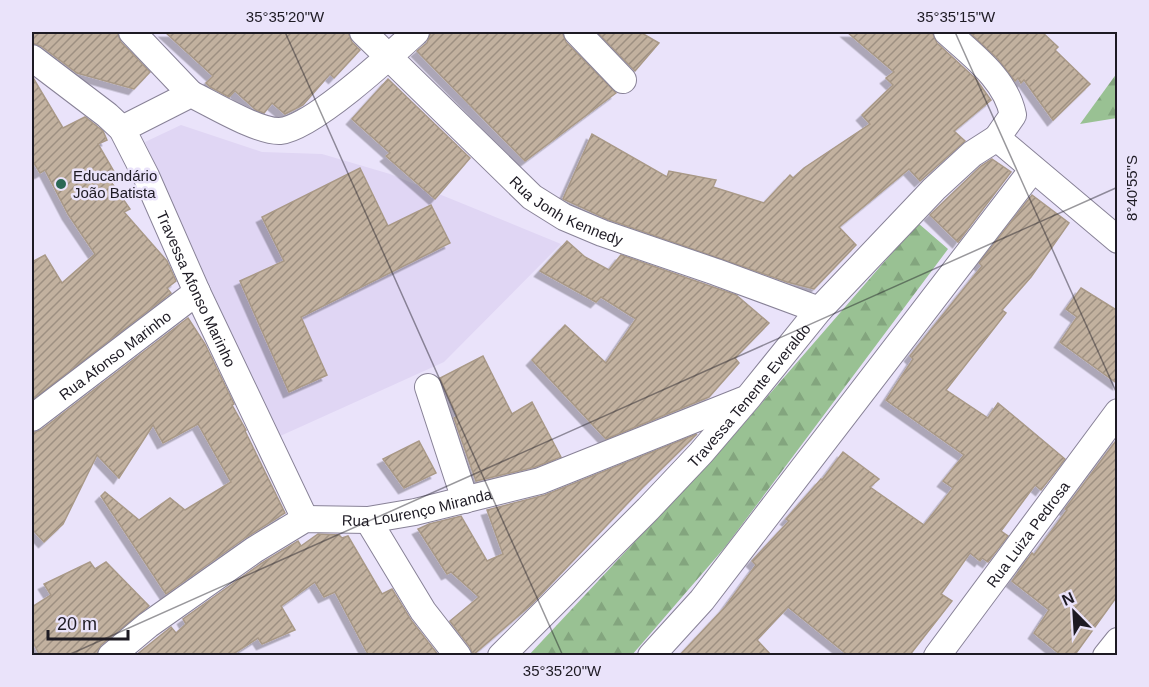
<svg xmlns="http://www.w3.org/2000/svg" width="1149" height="687" font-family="Helvetica,sans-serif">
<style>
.built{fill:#e0d6f4}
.forest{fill:url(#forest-firs)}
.building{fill:url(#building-hatch);stroke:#a99987;stroke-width:1.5;filter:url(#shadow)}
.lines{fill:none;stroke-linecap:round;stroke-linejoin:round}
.minor-casing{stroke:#888297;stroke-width:28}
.minor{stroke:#fff;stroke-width:26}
.ticks{fill:none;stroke:#1d1a23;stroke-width:1.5;stroke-opacity:0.45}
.poi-dot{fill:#2b6855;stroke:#eae3fa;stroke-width:2}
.labels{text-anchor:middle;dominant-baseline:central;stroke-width:5;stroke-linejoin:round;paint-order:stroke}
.poi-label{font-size:15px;fill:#1d1a23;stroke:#eae3fa;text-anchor:start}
.street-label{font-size:15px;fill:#1d1a23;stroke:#eae3fa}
.neatline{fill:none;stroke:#1d1a23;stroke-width:2}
.ticks-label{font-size:15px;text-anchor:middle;fill:#1d1a23}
</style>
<defs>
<pattern id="forest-firs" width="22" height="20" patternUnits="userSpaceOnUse" patternTransform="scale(1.5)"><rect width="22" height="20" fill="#99c193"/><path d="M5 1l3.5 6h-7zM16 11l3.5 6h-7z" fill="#83a57e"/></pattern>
<pattern id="building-hatch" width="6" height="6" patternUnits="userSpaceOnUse" patternTransform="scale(1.5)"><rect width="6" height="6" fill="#c2b19f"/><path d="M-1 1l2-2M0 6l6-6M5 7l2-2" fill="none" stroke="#9d8f81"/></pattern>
<filter id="shadow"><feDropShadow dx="-5.5" dy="5.5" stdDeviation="0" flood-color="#0004"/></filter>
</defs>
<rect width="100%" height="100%" fill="#eae3fa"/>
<path class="built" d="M181 125 262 152 322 154 390 174 561 244 444 362 278 437 145 142Z"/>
<g class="forest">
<path d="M1117 73V118L1080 124Z"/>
<path d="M918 223 948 249 726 546 632 655 528 656 727 443Z"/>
</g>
<g class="building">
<path d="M32 32H117L121 42 150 72 134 89 77 73 41 46 32 43Z"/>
<path d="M165 32H348L352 42 360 50 334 78 330 74 303 105 285 114 272 103 264 113 256 110 235 91 229 97 210 87 206 83 213 76Z"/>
<path d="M431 32H562L566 42 616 93 525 161 417 51 427 43Z"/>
<path d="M597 32H640L659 43 635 71Z"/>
<path d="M847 32H932L937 43 976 79 991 100 954 131 965 141 920 181 909 169 839 227 856 245 814 289 787 282 607 219 563 199 592 134 667 177 669 171 716 180 713 187 764 203 790 175 793 178 804 168 870 124 862 115 893 85 886 78 894 72Z"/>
<path d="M969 32H1042L1058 47 1055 50 1090 84 1053 120 1024 80 1021 83 1018 78 1015 81 998 59Z"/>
<path d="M32 76 63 128 85 117 103 131 107 140 98 144 116 175 109 179 130 209 124 212 167 261 176 281 167 288 171 293 32 400V262L45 255 62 283 95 254 68 214 45 170 40 173 32 160Z"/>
<path d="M388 79 470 158 435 199 386 156 390 153 352 119Z"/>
<path d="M992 159 1011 172 958 242 930 215 981 166Z"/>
<path d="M360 168 388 226 431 205 450 243 301 317 327 375 289 392 240 281 284 261 262 217Z"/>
<path d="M1032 195 1069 223 1031 277 1002 310 1006 313 946 390 988 418 998 403 1065 459 1041 490 1035 485 1021 504 1001 531 1008 536 988 562 982 558 980 561 970 553 941 594 952 601 909 656H849L788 607 757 640 772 656H679L725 607 756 565 752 561 789 521 786 519 821 479 822 480 843 452 879 479 870 487 924 525 953 488 943 481 964 455 886 400 913 359 910 356 982 266 979 263Z"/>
<path d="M567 241 585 257 609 270 621 255 736 295 769 323 735 358 739 363 709 397 606 439 532 360 565 325 606 363 636 319 601 297 596 302 540 271Z"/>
<path d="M1081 288 1118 311V384L1060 342 1077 317 1066 309Z"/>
<path d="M188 318 205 344 234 404 232 405 246 430 245 431 285 513 245 538 166 594 101 496 105 492 139 520 170 498 185 510 231 482 198 424 163 443 153 425 119 478 97 455 63 524 44 542 32 529V433L41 430Z"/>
<path d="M483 356 512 414 532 402 561 457 535 467 476 481 454 418 457 416 440 378Z"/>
<path d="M697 434 643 487 532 604 473 655 470 647 450 621 479 597 451 572 447 574 418 529 429 524 461 516 487 561 503 554 487 510 545 495Z"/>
<path d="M1118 438V595L1074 656H1062L1034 633 1049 610 1012 581 1032 553 1034 555 1067 510 1065 509Z"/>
<path d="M419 441 436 473 404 488 383 459Z"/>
<path d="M318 534 339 535 342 538 348 536 382 594 392 589 411 620 439 656H369L335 592 324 597 315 582 281 606 295 630 262 644 258 638 230 656H135L171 627 176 633 186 624 183 619 262 563 298 541 301 546Z"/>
<path d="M90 562 95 569 106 562 149 606 101 645 96 656H40L32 640V607L51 595 44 584Z"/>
</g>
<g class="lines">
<g class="minor-casing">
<g id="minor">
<path d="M132 32 191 94"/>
<path id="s1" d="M363 32 532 197 564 217 602 233 716 272 819 310"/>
<path d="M577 32 623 80"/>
<path d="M947 32C972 55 1006 79 1013 115L997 138 1118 240"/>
<path id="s2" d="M32 58 107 115 122 129 146 176 197 292 305 519"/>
<path d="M122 129 191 94C212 104 258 132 280 131 312 128 391 55 416 32"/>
<path d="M428 387 465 500"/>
<path id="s3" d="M32 418 197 292"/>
<path d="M368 520 423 611 458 656"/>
<path id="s4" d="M111 656 148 625 254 550 305 519 368 520 415 512 540 481 743 400"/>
<path id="s5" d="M501 656 648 509 701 453 748 398 819 310 934 189 972 154 997 138"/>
<path d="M651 656 702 600 1033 169"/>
<path id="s6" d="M937 656 1118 412"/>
<path d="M1106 656 1118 641"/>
</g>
</g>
<use href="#minor" class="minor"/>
</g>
<path class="ticks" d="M285 32 563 656M955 32 1118 396M66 656 1118 187"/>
<circle class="poi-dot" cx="61" cy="184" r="6"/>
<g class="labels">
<g class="poi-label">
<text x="73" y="175">Educandário<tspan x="73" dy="17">João Batista</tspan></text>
</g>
<g class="street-label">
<text stroke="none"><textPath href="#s1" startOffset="273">Rua Jonh Kennedy</textPath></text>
<text stroke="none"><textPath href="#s2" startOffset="291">Travessa Afonso Marinho</textPath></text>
<text stroke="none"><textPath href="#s3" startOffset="104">Rua Afonso Marinho</textPath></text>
<text stroke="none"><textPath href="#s5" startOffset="360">Travessa Tenente Everaldo</textPath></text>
<text stroke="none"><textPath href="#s4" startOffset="351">Rua Lourenço Miranda</textPath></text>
<text stroke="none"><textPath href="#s6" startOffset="152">Rua Luiza Pedrosa</textPath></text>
</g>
</g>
<rect width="1149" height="687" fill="none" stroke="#eae3fa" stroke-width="66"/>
<g transform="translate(1074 612) rotate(336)" stroke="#eae3fa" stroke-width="4.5" paint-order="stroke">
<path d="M0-4.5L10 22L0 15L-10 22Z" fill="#1d1a23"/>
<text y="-9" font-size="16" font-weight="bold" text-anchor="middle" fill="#1d1a23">N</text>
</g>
<path d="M48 630v9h80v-9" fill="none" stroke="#1d1a23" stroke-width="3"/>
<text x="57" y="630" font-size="18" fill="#1d1a23" stroke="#eae3fa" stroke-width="4.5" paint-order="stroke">20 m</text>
<rect x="33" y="33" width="1083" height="621" class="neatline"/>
<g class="ticks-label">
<text x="285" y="22">35°35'20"W</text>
<text x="956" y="22">35°35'15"W</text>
<text transform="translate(1132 188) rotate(-90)" y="5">8°40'55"S</text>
<text x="562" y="676">35°35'20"W</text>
</g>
</svg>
